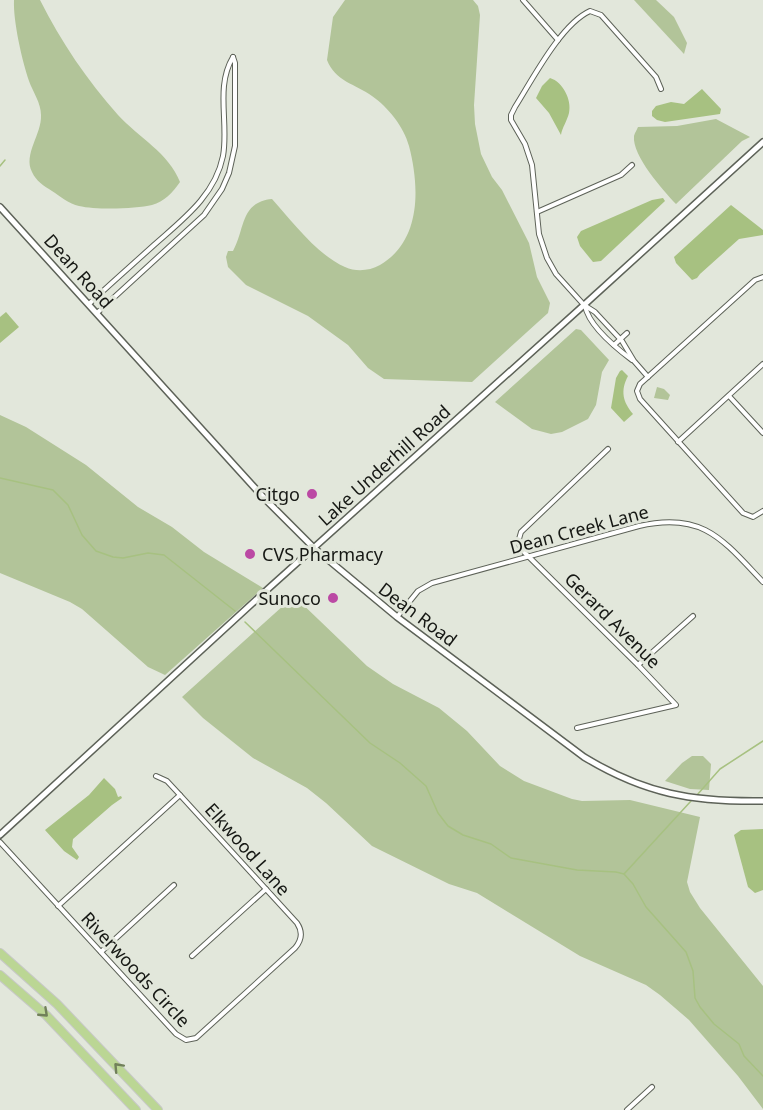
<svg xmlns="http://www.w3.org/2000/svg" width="763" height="1110" font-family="'Noto Sans',sans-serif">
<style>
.green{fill:#b2c499}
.water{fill:#a7c181}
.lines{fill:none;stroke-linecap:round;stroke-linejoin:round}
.stream{stroke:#a7c181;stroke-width:1.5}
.minor-casing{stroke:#5d6258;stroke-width:6}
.tertiary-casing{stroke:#5d6258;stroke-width:8}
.motorway-casing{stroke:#c7c8c7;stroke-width:10}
.minor{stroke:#fff;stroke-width:4}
.tertiary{stroke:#fff;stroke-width:5}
.motorway{stroke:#bbd694;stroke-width:8}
.oneway{stroke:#71805a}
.poi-dot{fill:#bb49a4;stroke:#e2e7db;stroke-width:2}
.labels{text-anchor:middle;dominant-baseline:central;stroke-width:6;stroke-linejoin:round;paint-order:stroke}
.street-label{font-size:18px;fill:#161814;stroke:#e2e7db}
.poi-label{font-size:18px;fill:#161814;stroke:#e2e7db;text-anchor:end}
</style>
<rect width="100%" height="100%" fill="#e2e7db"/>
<g class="green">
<path d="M14 0H40C61 42 87 80 118 115 138 137 169 153 180 182 173 192 164 202 152 205 136 209 96 210 79 206 69 204 60 196 52 191 44 186 36 181 32 172 23 154 42 134 41 115 41 103 33 92 29 81 22 60 13 21 14 0Z"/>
<path d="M345 0H473L478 6 480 15 474 105 475 124 481 154 492 177 502 190 529 243 537 277 550 303 548 313 472 382 384 379 368 368 348 345 308 316 246 285 228 267 226 257 228 251H233C245 230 240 202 272 199 292 221 317 255 345 267 356 272 369 271 380 265 421 241 420 188 409 146 404 127 388 107 372 96 355 84 335 81 327 60L333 17Z"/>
<path d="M634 0H656L674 17 687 43 684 54Z"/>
<path d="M716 119 750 137 742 141 676 204C663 190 632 156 634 136 635 132 637 130 638 127L677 126Z"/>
<path d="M576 329 581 330 609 360 602 372 596 405 588 419 562 432 551 434 532 429 495 402Z"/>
<path d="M657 387 664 389 670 395 668 400 654 398Z"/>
<path d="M0 415 26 427 86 465 138 507 172 527 204 552 263 588 165 675 148 667 82 609 70 602 0 573Z"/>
<path d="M294 596 367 666 393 684 439 708 467 731 500 766 524 781 572 799 582 801 630 800 700 817 687 882 690 892 700 908 763 986V1109L738 1076 689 1020 660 995 646 985 580 956 477 893 449 884 372 846 326 803 307 788 253 758 203 718 182 697Z"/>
<path d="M692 756H703L711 764 709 790 690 789 665 781 682 763Z"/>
</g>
<g class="water">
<path d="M550 78C563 82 572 100 569 113 567 121 562 128 561 135L549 113 536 98 542 86Z"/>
<path d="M702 89 721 109 720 114 665 122 657 120 652 116V111L656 106 671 102 684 104Z"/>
<path d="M663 198 665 201 601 261 593 262 580 246 577 237 581 231 652 200Z"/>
<path d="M731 205 763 230V235L739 239 700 274 697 278 692 280 676 263 674 257Z"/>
<path d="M6 312 19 327 0 343V317Z"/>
<path d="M622 370 628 376C620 391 623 402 633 414L624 422 611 408 616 378 620 371Z"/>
<path d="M104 778 115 789 118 797 121 796 122 798 112 805 73 839 72 847 79 857 77 860 64 851 45 830 89 795Z"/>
<path d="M763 829V890L755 893 748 887 734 835 741 830Z"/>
</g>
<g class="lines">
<g class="stream">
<path d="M0 166 5 160"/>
<path d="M0 478 53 490 68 505 82 535 96 551 113 557 123 558 148 553 164 555 235 611"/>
<path d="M245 622 370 743 400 763 426 786 438 813 448 826 463 835 491 844 511 858 577 870 616 872 624 874 633 884 646 907 686 952 693 971 695 998 700 1007 714 1024 739 1044 744 1056 763 1076"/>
<path d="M697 795 720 769 763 741"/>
<path d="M624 874 691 801"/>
</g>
<g class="minor-casing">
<g id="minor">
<path d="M523 0 558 40"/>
<path d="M537 212 621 175 632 165"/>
<path d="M763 277 755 280 640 384 637 391 640 399 743 513 753 517 763 511"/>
<path d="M89 304C110 284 132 265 154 245 182 220 215 196 223 156 229 123 215 87 233 57"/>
<path d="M585 306C589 326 616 348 632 360"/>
<path d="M97 313 204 215 222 189 229 173 235 146V63L233 57"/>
<path d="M614 345 627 333"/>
<path d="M648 377 634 361 622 341 595 312 584 305 556 274 547 258 539 234 532 165 525 144 511 120V115L515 107C532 80 561 24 590 11L601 15 656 77 661 89"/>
<path d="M729 396 763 433"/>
<path d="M678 442 763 364"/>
<path d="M397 617 418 591 432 583 639 526C703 511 723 540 763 582"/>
<path d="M638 665 693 616"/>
<path d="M577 728 676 705 638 665 520 548 519 539 521 532 608 449"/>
<path d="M0 842 176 1034 186 1040 196 1038 295 948C302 940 303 932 297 923L180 795 167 781 156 776"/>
<path d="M58 906 180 795"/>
<path d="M101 952 174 885"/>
<path d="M192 956 266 889"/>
<path d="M627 1110 652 1087"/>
</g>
</g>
<g class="tertiary-casing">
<g id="tertiary">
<path d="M0 207 264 498 314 548 397 617 584 757C645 794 692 802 763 801"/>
<path d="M0 835 269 588 584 305 763 142"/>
</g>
</g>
<g class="motorway-casing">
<g id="motorway">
<path d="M0 953 57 1004 158 1110"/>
<path d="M0 975 46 1015 136 1110"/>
</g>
</g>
<use href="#minor" class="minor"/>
<use href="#tertiary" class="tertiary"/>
<use href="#motorway" class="motorway"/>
</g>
<defs><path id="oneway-chevron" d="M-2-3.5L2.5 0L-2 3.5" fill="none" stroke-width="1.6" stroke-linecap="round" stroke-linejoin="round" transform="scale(1.5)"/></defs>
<g class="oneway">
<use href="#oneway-chevron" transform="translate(44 1013) rotate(43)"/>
<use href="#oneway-chevron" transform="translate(118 1067) rotate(-133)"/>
</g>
<g class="poi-dot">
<circle cx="312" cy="494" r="6"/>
<circle cx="250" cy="554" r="6"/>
<circle cx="333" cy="598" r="6"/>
</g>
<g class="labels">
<g class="street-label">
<text transform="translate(79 271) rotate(48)">Dean Road</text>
<text transform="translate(384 465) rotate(-42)">Lake Underhill Road</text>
<text transform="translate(579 529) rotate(-15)">Dean Creek Lane</text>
<text transform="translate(418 614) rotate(37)">Dean Road</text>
<text transform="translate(613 620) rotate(45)">Gerard Avenue</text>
<text transform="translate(248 849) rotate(48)">Elkwood Lane</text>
<text transform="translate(136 969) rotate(47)">Riverwoods Circle</text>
</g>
<g class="poi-label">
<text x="300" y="494">Citgo</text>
<text x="262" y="554" text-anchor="start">CVS Pharmacy</text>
<text x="321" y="598">Sunoco</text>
</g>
</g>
</svg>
